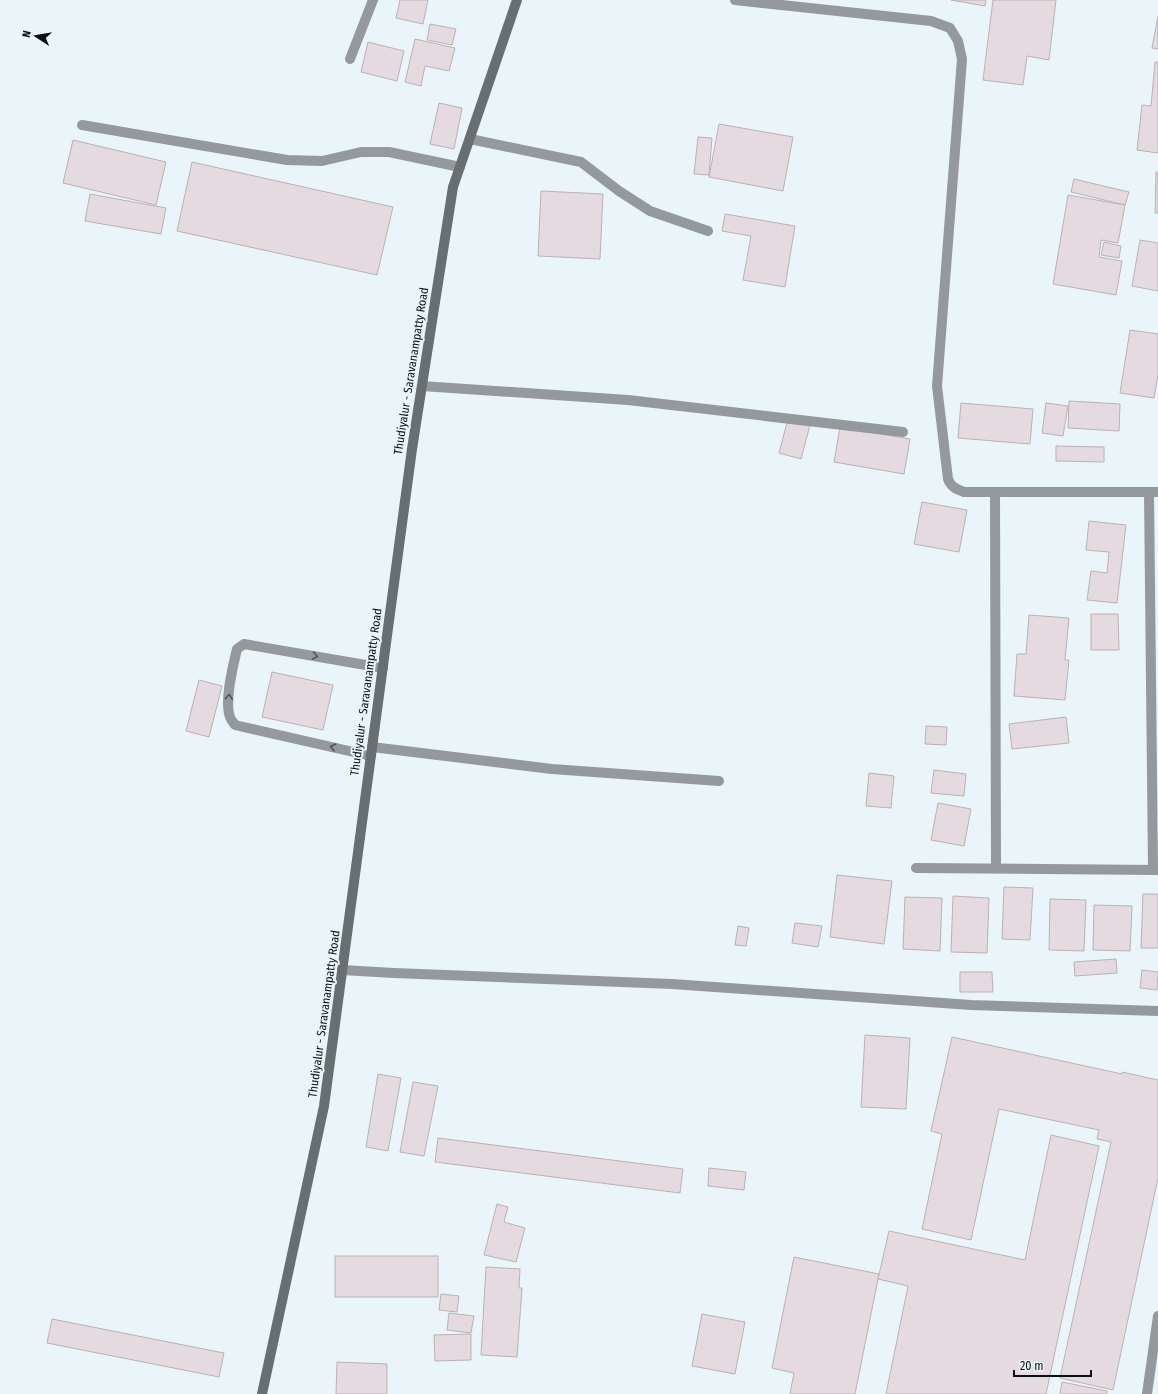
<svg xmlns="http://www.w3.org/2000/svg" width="1158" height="1394" font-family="'Fira Sans Condensed',sans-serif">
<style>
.building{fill:#e5dadf;stroke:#bbb1b5}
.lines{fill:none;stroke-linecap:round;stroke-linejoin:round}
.service{stroke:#94999b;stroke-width:10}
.minor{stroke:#94999b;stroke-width:10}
.secondary{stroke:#686f71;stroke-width:10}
.oneway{stroke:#505456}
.labels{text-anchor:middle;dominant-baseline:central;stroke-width:4;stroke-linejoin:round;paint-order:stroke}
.street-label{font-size:12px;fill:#0b0f10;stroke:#e9f5f9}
</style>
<rect width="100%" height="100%" fill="#e9f5f9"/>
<g class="building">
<path d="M400 0H428L423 24 396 18Z"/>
<path d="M951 0H986L985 6Z"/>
<path d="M993 0H1056L1049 60 1027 56 1023 85 983 80Z"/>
<path d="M1158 16V49L1152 48Z"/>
<path d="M430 24 456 29 452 45 427 40Z"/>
<path d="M415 39 455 48 449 71 425 66 421 86 405 82Z"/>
<path d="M368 42 404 51 397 81 361 72Z"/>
<path d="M1155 62H1158V153L1137 150 1142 105 1151 106Z"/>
<path d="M439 103 462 108 454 149 430 144Z"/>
<path d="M719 124 793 137 783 191 709 177Z"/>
<path d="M698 137 712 138 709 175 694 174Z"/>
<path d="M73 140 166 162 156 205 63 183Z"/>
<path d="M192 162 393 207 377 275 177 231Z"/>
<path d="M1156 172H1158V213H1155Z"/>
<path d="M1074 179 1129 192 1125 205 1071 192Z"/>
<path d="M541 191 603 194 600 259 538 256Z"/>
<path d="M90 194 166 208 161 234 85 221Z"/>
<path d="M1068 195 1125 205 1118 243 1101 240 1099 257 1122 261 1116 295 1053 284Z"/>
<path d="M725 214 795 226 785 287 743 280 751 236 722 231Z"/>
<path d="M1140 240 1158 243V291L1132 286Z"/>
<path d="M1104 242 1121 246 1119 258 1101 255Z"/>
<path d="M1130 330 1158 334V374L1154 398 1120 393Z"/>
<path d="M1069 401 1120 404 1119 431 1068 428Z"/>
<path d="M961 403 1033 409 1030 444 958 438Z"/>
<path d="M1046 403 1068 406 1063 436 1042 433Z"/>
<path d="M788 419 810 425 801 459 779 453Z"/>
<path d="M840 427 910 439 904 474 834 462Z"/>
<path d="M1056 446 1104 447V462L1056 461Z"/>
<path d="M922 502 967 510 959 552 914 544Z"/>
<path d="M1089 521 1126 525 1117 603 1087 600 1091 571 1107 573 1109 552 1086 550Z"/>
<path d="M1091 614H1118L1119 650H1091Z"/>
<path d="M1029 615 1069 618 1065 660H1069L1065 700 1014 696 1017 654H1026Z"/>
<path d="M272 672 333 685 323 730 262 717Z"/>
<path d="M199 680 222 686 209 737 186 731Z"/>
<path d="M1066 717 1069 743 1012 749 1009 724Z"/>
<path d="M926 726 947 727 946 745 925 744Z"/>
<path d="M934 770 966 774 964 796 931 793Z"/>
<path d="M869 773 894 776 891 808 866 806Z"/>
<path d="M938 803 971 809 964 846 931 840Z"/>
<path d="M837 875 892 881 884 944 830 937Z"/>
<path d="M1004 887 1033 888 1030 940 1002 939Z"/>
<path d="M1143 894H1158V948H1141Z"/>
<path d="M953 896 989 898 987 953 951 952Z"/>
<path d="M905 897 942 898 940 951 903 949Z"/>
<path d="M1050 899 1086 900 1084 951 1049 950Z"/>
<path d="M1094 905 1132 906 1130 951 1093 950Z"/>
<path d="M795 923 822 926 818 947 792 943Z"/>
<path d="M738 926 749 928 746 946 735 945Z"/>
<path d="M1116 959 1117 973 1075 976 1074 962Z"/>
<path d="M1142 970 1158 972 1157 990 1140 988Z"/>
<path d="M960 972H992L993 992H960Z"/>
<path d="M865 1035 910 1038 906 1109 861 1107Z"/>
<path d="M952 1037 1122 1074V1072L1158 1080V1178L1113 1390 1060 1378 1111 1142 1097 1139 1099 1130 999 1109 971 1240 922 1229 942 1134 931 1131Z"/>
<path d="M378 1074 401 1078 388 1151 366 1147Z"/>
<path d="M413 1082 438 1086 424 1156 400 1152Z"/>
<path d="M1051 1135 1099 1146 1046 1394H886L908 1286 878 1279 889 1231 1025 1260Z"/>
<path d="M438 1138 683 1169 680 1193 435 1162Z"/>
<path d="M709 1168 746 1172 744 1190 708 1186Z"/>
<path d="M497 1204 508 1207 504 1222 525 1228 516 1262 484 1255Z"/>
<rect x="335" y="1256" width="103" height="41"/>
<path d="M794 1257 879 1274 855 1394H790L794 1373 772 1368Z"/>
<path d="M486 1267 520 1269 519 1288H522L517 1357 481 1355Z"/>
<path d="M441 1294 459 1296 457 1312 439 1310Z"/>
<path d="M449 1313 474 1316 471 1333 447 1330Z"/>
<path d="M702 1314 745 1322 735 1374 692 1366Z"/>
<path d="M52 1319 224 1353 219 1377 47 1343Z"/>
<path d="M471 1334V1360L435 1361 434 1335Z"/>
<path d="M337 1362 387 1364V1394H336Z"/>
<path d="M1062 1382 1107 1391V1394H1060Z"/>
</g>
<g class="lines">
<g class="service">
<path d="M82 125 287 160 322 161 361 152H389L460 167"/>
<path d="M470 139 581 162 619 191 650 211 708 231"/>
<path d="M422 386 628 400 903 432"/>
<path d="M372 747 552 769 719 781"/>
<path d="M371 756 235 725C233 722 231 720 230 717 224 701 233 666 237 649L244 644 383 668"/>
<path d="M342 970 394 973 672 984 971 1005 1158 1011"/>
<path d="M1147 1394 1158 1316"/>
</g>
<g class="minor">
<path d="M735 0 931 21 950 28 958 41 962 59 937 386 948 479C951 487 956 489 964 492H1158"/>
<path d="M350 59 373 0"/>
<path d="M995 492 996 868"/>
<path d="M1149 492 1153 870"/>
<path d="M916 868 1158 870"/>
</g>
<path class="secondary" d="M262 1394 324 1106 412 449 453 187 517 0"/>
</g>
<defs><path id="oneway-chevron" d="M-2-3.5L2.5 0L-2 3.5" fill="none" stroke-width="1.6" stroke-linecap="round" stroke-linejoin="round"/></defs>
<g class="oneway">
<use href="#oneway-chevron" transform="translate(315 656) rotate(10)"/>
<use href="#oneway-chevron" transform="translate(229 697) rotate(-85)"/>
<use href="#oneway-chevron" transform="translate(333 747) rotate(-167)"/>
</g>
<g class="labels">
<g class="street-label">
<text transform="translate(411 371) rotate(-81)">Thudiyalur - Saravanampatty Road</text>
<text transform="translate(366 692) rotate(-82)">Thudiyalur - Saravanampatty Road</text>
<text transform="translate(324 1014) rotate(-82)">Thudiyalur - Saravanampatty Road</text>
</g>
</g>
<g transform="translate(36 36) rotate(282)" stroke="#e9f5f9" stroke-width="3" paint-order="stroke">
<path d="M0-3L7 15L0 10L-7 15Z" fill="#0b0f10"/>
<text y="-6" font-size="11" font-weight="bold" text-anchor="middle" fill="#0b0f10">N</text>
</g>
<path d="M1014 1370v6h77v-6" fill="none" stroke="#0b0f10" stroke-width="2"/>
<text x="1020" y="1370" font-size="12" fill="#0b0f10" stroke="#e9f5f9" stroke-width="3" paint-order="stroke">20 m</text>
</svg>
